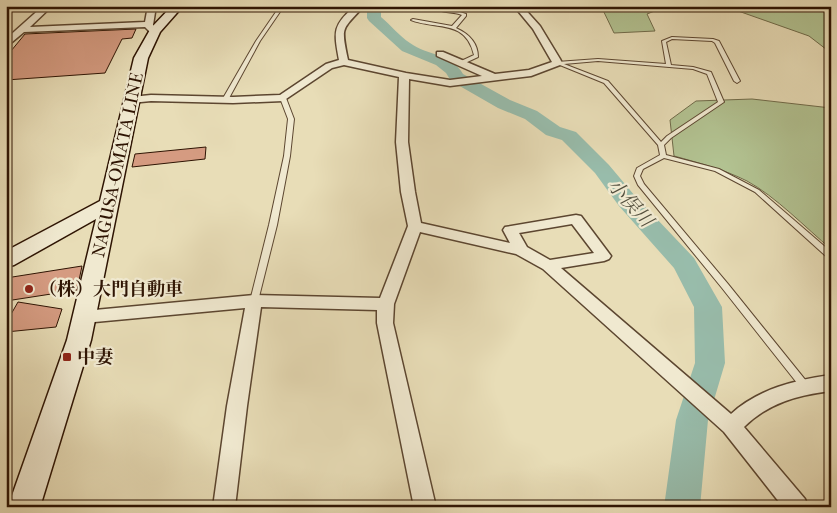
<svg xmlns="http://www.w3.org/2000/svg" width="837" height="513" font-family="'IM FELL French Canon','Noto Serif JP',serif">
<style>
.green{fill:#b2c291;stroke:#706b4a}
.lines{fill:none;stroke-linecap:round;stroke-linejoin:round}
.river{fill:#98bcab;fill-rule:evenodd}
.building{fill:#d59b81;stroke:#2e1403}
.lane-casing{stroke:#5c4630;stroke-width:2}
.street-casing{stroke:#5c4630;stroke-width:3}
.secondary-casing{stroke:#2e1403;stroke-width:3}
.lane{fill:#f0e9d0;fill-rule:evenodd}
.street{fill:#f0e9d0;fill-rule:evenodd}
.secondary{fill:#f0e9d0;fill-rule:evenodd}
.poi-dot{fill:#8f2418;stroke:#f0e9d0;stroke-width:2}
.labels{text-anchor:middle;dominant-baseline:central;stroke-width:4.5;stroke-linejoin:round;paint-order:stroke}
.street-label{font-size:18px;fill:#2e1403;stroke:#f0e9d0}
.poi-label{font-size:18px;font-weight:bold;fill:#2e1403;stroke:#f0e9d0;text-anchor:start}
.water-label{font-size:19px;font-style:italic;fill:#534f3e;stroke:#f0e9d0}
</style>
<rect width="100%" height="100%" fill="#e8ddb7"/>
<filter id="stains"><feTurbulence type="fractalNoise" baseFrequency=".004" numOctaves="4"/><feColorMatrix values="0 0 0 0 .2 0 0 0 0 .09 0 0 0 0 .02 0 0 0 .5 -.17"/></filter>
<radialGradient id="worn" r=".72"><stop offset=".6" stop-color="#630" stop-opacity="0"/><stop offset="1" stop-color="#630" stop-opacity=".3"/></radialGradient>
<g class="green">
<path d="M601 6H667L647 14 655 31 614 33Z"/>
<path d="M724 6H831V53L809 36Z"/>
<path d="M752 99 831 108V249C806 228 775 196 747 181 723 169 699 163 674 156L670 120 696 101Z"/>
</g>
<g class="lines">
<path class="river" d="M367 6H381V17C391 25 399 36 410 43 428 56 451 53 463 74L510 100 537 111 560 127 576 132 609 165 635 196 694 258 722 307 725 363 708 420 700 507H664L676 420 695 363 694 307 674 268 619 206 595 173 562 140 546 135 525 119 498 108 451 81 446 73 436 65 402 51 369 21 367 18Z"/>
</g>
<g class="building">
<path d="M136 29 132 38 122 39 105 73 6 80V57L25 34Z"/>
<path d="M206 147 205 159 132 167 135 154Z"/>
<path d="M82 266 77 290 6 301V278Z"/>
<path d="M18 302 62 309 56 327 6 332V323Z"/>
</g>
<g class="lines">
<g class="lane-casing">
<g id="lane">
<path d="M280 6H284L260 41 228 100 223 101 222 100 256 41Z"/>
<path d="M432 6C437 6 440 9 445 10 452 11 459 11 466 14V16L456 28C469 34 478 43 478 57L463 64H459V62L474 55C466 19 436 30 411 20L413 19 452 26 462 15C452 11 441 14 432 6Z"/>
<path d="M672 37 713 39 719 41 740 81 737 83 734 81 715 43 712 41 672 39 666 42 671 65 693 67 711 72 724 102 671 138 664 145 666 155 719 169 759 190 831 252V258H828L755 192 715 171 664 158 643 169 640 176 644 184 728 284 807 382 809 385 807 388 804 389 801 388 722 288 638 185 634 176 637 168 660 155 658 145 604 83 555 63 557 62 598 59 666 64 662 41ZM598 61 693 69 707 74 718 102 667 136 661 142 608 81 564 64Z"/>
<path d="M283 96 286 98 294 119 290 156 277 225 258 301 257 303H251L250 301 269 225 284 156 288 119 280 98Z"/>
</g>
</g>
<g class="street-casing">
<g id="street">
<path d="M43 6H52L30 27 145 22 148 6H156L153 25 157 30 150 32 145 27 24 32 6 47V39Z"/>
<path d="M355 6H364C341 31 341 26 348 60L406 73 450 80 482 76 437 56V52H443L495 74 529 70 552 62 533 29 514 6H522L540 26 560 59 562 63 560 65 531 76 450 86 409 79 408 142 415 192 421 223 510 243 503 230 505 227 576 215 581 216 611 256 609 259 604 261 561 268 731 414C758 389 795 380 831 375V391C798 395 768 403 744 427L805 499 808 507H783L724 432 543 269 516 254 420 232 394 304 393 323 436 507H414L377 323V310L261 307 247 406 235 507H213L227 406 245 308 84 323 78 321 76 317 78 313 84 311 254 295 380 298 408 226 401 192 396 142 399 77 344 65 332 68 283 101 233 103 151 101 131 103 126 100 131 97 151 95 233 97 280 95 326 64 339 60C334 32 332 26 355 6ZM572 224 594 253 550 260 527 247 519 233Z"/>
</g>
</g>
<g class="secondary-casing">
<path id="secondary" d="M172 6H183L160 32 148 58 91 340 40 507H8L67 340 96 219 14 265 6 267V251L100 201 134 58 151 28Z"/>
</g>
<use href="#lane" class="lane"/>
<use href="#street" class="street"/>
<use href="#secondary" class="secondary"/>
</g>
<g class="poi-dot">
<circle cx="29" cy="289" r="5"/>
<rect x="62" y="352" width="10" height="10" rx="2.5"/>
</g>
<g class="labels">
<g class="street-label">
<text transform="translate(118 165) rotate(-78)">NAGUSA-OMATA LINE</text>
</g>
<g class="poi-label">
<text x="39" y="289">（株）大門自動車</text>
<text x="77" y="357">中妻</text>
</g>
<g class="water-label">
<text transform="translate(630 203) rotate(48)">小俣川</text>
</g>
</g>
<rect width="837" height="513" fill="none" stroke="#e8ddb7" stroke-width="25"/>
<rect x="8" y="8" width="822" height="498" fill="none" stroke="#2e1403" stroke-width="2.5"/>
<rect x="12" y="12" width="812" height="488" fill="none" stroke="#2e1403"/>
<rect width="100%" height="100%" filter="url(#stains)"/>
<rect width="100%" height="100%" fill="url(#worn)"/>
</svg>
